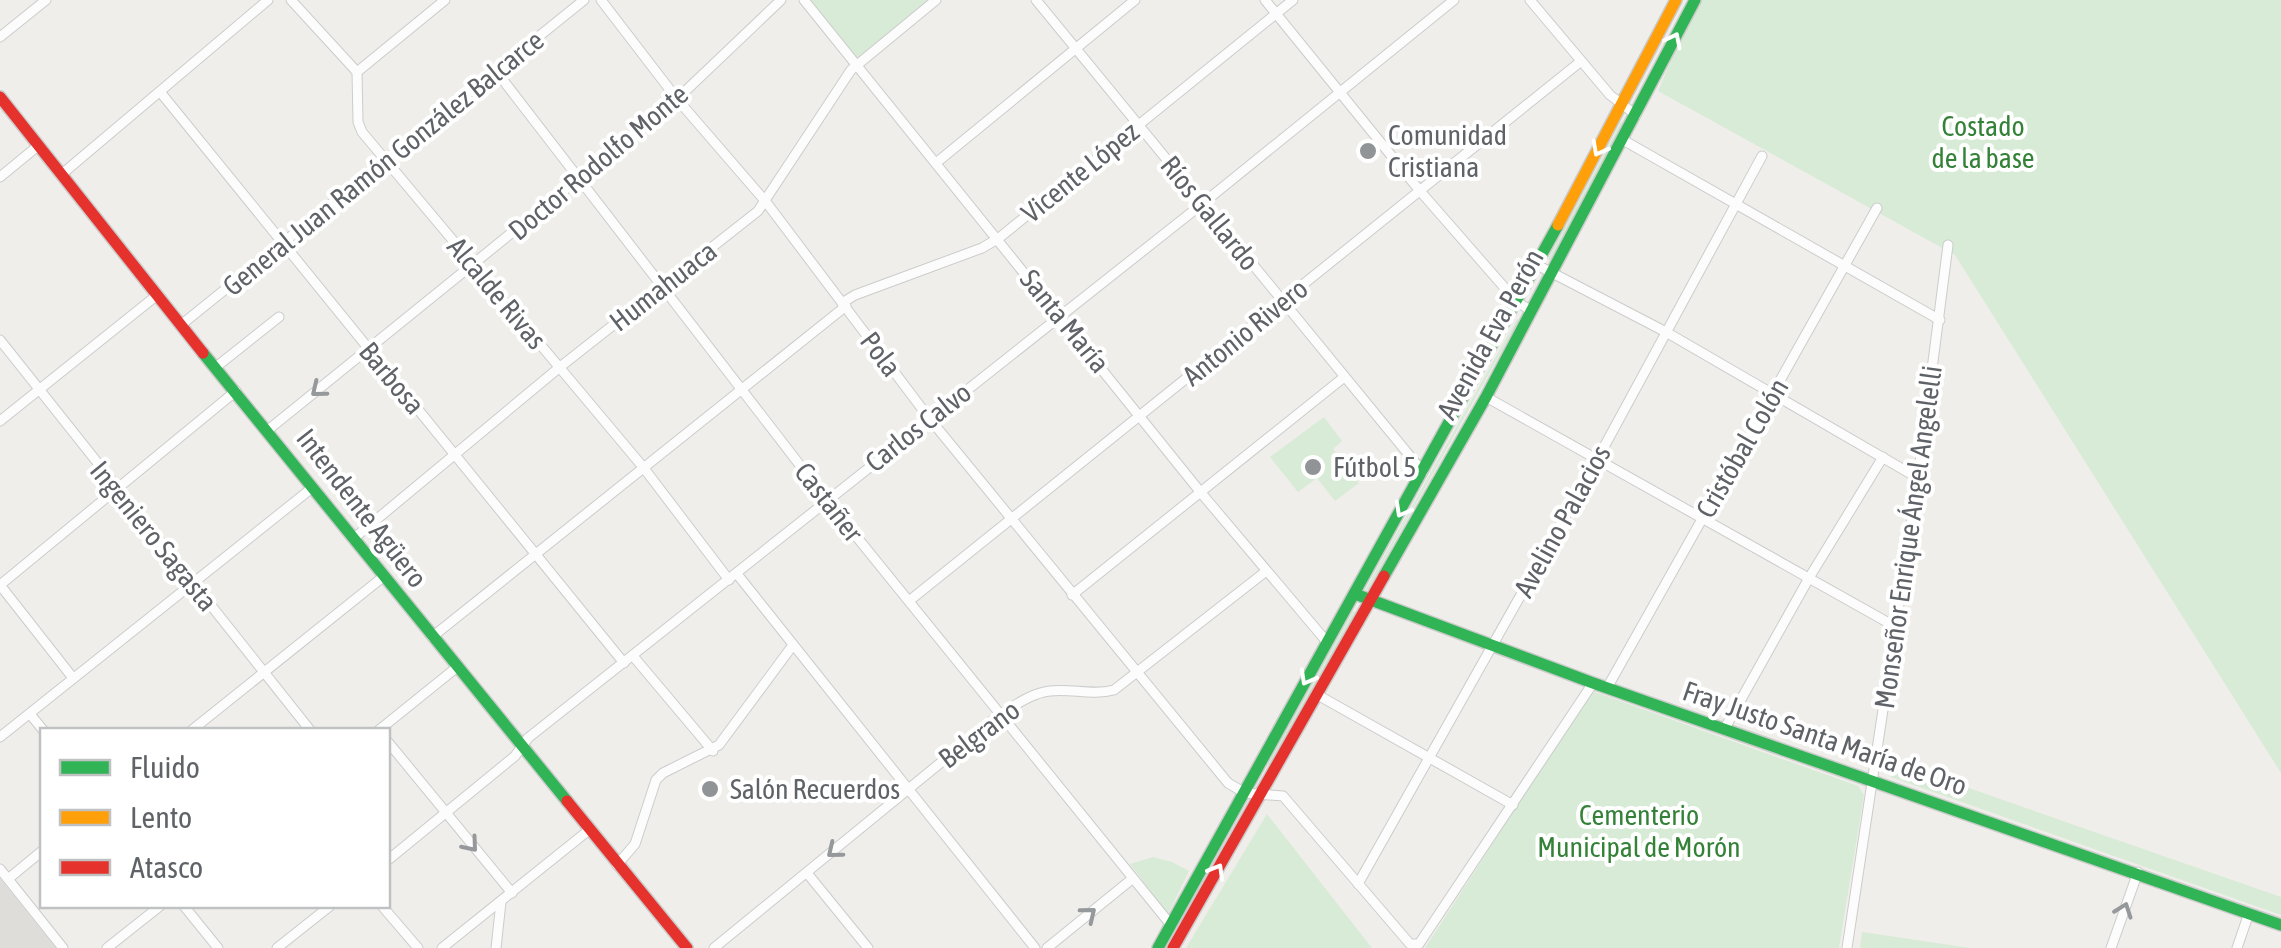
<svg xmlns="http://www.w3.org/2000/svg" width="2281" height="948" font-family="'Asap Condensed',sans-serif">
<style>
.industrial{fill:#dfddda}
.green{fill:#d8ebd6}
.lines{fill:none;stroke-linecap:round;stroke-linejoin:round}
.street-casing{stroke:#cbcccc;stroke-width:11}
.fast-casing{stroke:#cacacb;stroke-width:14}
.slow-casing{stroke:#cacacb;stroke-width:14}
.jam-casing{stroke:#cacacb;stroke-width:14}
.street{stroke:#fdfcfc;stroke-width:9}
.fast{stroke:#30b455;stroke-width:11}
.slow{stroke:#ff9f0a;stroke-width:11}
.jam{stroke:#e5322d;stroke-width:11}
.oneway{stroke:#fff}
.oneway2{stroke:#96999c}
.poi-dot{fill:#919496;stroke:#fff;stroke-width:4}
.labels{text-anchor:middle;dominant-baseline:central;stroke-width:8;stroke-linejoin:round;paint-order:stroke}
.park-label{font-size:28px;fill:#348238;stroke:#fff}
.poi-label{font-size:28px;fill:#5f6368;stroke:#fff;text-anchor:start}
.street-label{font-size:28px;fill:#5f6368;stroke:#fff}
</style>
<rect width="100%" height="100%" fill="#efeeea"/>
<path class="industrial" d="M0 878 56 948H0Z"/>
<g class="green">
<path d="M804 0H936L857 64Z"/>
<path d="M1697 0H2281V773L1955 255 1658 91Z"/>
<path d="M1621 122 1624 124 1551 261 1548 259Z"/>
<path d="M1517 319 1519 320 1367 591 1365 590Z"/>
<path d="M1324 417 1342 441 1333 449 1359 483 1335 501 1317 478 1298 492 1270 457Z"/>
<path d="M1353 611 1356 612 1269 767 1267 764Z"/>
<path d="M1592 691 1858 786 1864 795 1839 948H1425Z"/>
<path d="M1891 761 2281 897V915L1891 777Z"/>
<path d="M1267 814 1372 948H1186Z"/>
<path d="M1153 857 1172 862 1189 871 1168 914 1130 864Z"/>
<path d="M1862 932 1970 948H1860Z"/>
</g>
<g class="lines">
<g class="street-casing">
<g id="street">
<path d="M291 0 357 72 358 122 362 132 643 467 729 580"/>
<path d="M601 0 677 99 766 202 929 418 1228 783 1245 793 1283 796 1410 944H1419L1593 683"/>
<path d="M804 0 1202 494 1327 642"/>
<path d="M1036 0 1423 472"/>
<path d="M1265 0 1420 191 1517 302 1532 311"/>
<path d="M1530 0 1610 95 1636 115"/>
<path d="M0 37 46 0"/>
<path d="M496 71 826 499 1171 925"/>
<path d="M357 72 445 0"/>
<path d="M161 93 624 663"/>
<path d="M1623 140 1940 320"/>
<path d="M936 163 1135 0"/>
<path d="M62 174 268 0"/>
<path d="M0 177 39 145"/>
<path d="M1537 265 1666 332 1918 478"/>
<path d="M842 303 855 295 982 248 999 238 1293 0"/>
<path d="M181 325 584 0"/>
<path d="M0 340 310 730"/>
<path d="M216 367 279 317"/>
<path d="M1486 397 1896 627"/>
<path d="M0 421 156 296"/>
<path d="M268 430 677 99 781 0"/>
<path d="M353 539 560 367 758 211 851 70 936 0"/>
<path d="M737 574 1035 948"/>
<path d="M0 585 236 391"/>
<path d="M0 585 73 678"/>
<path d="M1072 595 1343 378"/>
<path d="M909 601 1580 62"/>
<path d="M432 637 846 306"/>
<path d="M633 656 713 751"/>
<path d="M1607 688 1877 208"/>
<path d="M1316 694 1513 805"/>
<path d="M30 714 43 730"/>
<path d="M1725 728 1809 578 1883 457"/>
<path d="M192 730 383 577"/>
<path d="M379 730 456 668"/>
<path d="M0 737 312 488"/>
<path d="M388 742 512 893"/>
<path d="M388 860 515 756 528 738 1202 204 1454 0"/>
<path d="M617 865 635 844 656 780 663 773 719 745 793 645"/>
<path d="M0 869 63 948"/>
<path d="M807 873 868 948"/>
<path d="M8 879 42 851"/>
<path d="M1358 884 1598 458 1762 156"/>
<path d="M184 906 218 948"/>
<path d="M382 906 418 948"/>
<path d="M107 948 160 906"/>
<path d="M277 948 330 906"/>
<path d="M442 948 589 830"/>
<path d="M496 948 501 902"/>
<path d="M714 948 999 715C1014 706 1031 693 1050 691 1071 688 1092 696 1114 690L1265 572"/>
<path d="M1047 948 1132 879"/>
<path d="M1847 948 1918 478 1948 245"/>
<path d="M2111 948 2138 872"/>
<path d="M2237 948 2249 913"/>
</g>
</g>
<g class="fast-casing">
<g id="fast">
<path d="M203 353 567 801"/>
<path d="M1384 576 1486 397 1695 0"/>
<path d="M1355 594 1593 683 2281 925"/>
<path d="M1158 948 1558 225"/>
</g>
</g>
<g class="slow-casing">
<path id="slow" d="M1558 225 1676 0"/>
</g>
<g class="jam-casing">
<g id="jam">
<path d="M0 97 203 353"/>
<path d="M567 801 687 948"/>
<path d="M1173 948 1384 576"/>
</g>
</g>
<use href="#street" class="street"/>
<use href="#fast" class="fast"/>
<use href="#slow" class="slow"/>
<use href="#jam" class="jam"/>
</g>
<defs><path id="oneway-chevron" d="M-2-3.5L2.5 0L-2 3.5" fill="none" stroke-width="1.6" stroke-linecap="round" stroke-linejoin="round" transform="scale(2.5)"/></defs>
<g class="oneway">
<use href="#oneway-chevron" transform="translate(1674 40) rotate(-63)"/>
<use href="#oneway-chevron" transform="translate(1599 149) rotate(118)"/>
<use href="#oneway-chevron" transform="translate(1402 510) rotate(119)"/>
<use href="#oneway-chevron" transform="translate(1307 678) rotate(119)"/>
<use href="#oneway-chevron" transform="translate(1217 871) rotate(-60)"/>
</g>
<g class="oneway2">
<use href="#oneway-chevron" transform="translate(318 390) rotate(141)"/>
<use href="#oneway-chevron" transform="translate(471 845) rotate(50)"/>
<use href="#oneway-chevron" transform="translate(834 851) rotate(141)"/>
<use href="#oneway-chevron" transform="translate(2124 910) rotate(-70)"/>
<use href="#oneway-chevron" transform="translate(1089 914) rotate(-39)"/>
</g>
<g class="poi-dot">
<circle cx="1368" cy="151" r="10"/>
<circle cx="1313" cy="467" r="10"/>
<circle cx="710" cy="789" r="10"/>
</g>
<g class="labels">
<g class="park-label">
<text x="1983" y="126">Costado<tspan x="1983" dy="32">de la base</tspan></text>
<text x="1639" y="815">Cementerio<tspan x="1639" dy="32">Municipal de Morón</tspan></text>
</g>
<g class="poi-label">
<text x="1388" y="135">Comunidad<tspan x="1388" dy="32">Cristiana</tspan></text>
<text x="1333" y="467">Fútbol 5</text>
<text x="730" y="789">Salón Recuerdos</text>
</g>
<g class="street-label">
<text transform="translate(598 162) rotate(-40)">Doctor Rodolfo Monte</text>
<text transform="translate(383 163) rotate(-39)">General Juan Ramón González Balcarce</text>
<text transform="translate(1080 172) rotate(-39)">Vicente López</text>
<text transform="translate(1210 213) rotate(51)">Ríos Gallardo</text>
<text transform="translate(663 286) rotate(-38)">Humahuaca</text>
<text transform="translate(497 293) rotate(50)">Alcalde Rivas</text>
<text transform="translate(1065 321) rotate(51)">Santa María</text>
<text transform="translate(1245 332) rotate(-39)">Antonio Rivero</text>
<text transform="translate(1490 334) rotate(-61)">Avenida Eva Perón</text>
<text transform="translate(881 354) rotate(53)">Pola</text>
<text transform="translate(392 378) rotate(50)">Barbosa</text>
<text transform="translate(918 427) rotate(-38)">Carlos Calvo</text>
<text transform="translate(1742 448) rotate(-60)">Cristóbal Colón</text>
<text transform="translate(829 502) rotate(52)">Castañer</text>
<text transform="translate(362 508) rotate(52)">Intendente Agüero</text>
<text transform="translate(1562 521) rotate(-61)">Avelino Palacios</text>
<text transform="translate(154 536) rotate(51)">Ingeniero Sagasta</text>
<text transform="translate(1908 537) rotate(-82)">Monseñor Enrique Ángel Angelelli</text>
<text transform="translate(979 734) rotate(-37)">Belgrano</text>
<text transform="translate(1825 738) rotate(19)">Fray Justo Santa María de Oro</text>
</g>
</g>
<rect x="40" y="728" width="350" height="180" fill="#ffffff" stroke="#bfc1c3" stroke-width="2.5"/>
<rect x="60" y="760" width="50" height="15" fill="#30b455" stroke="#bfc1c3" stroke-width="2.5"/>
<text x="130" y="778" font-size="30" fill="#5f6368">Fluido</text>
<rect x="60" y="810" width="50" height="15" fill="#ff9f0a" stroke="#bfc1c3" stroke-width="2.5"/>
<text x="130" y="828" font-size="30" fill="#5f6368">Lento</text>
<rect x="60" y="860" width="50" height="15" fill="#e5322d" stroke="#bfc1c3" stroke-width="2.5"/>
<text x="130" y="878" font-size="30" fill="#5f6368">Atasco</text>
</svg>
